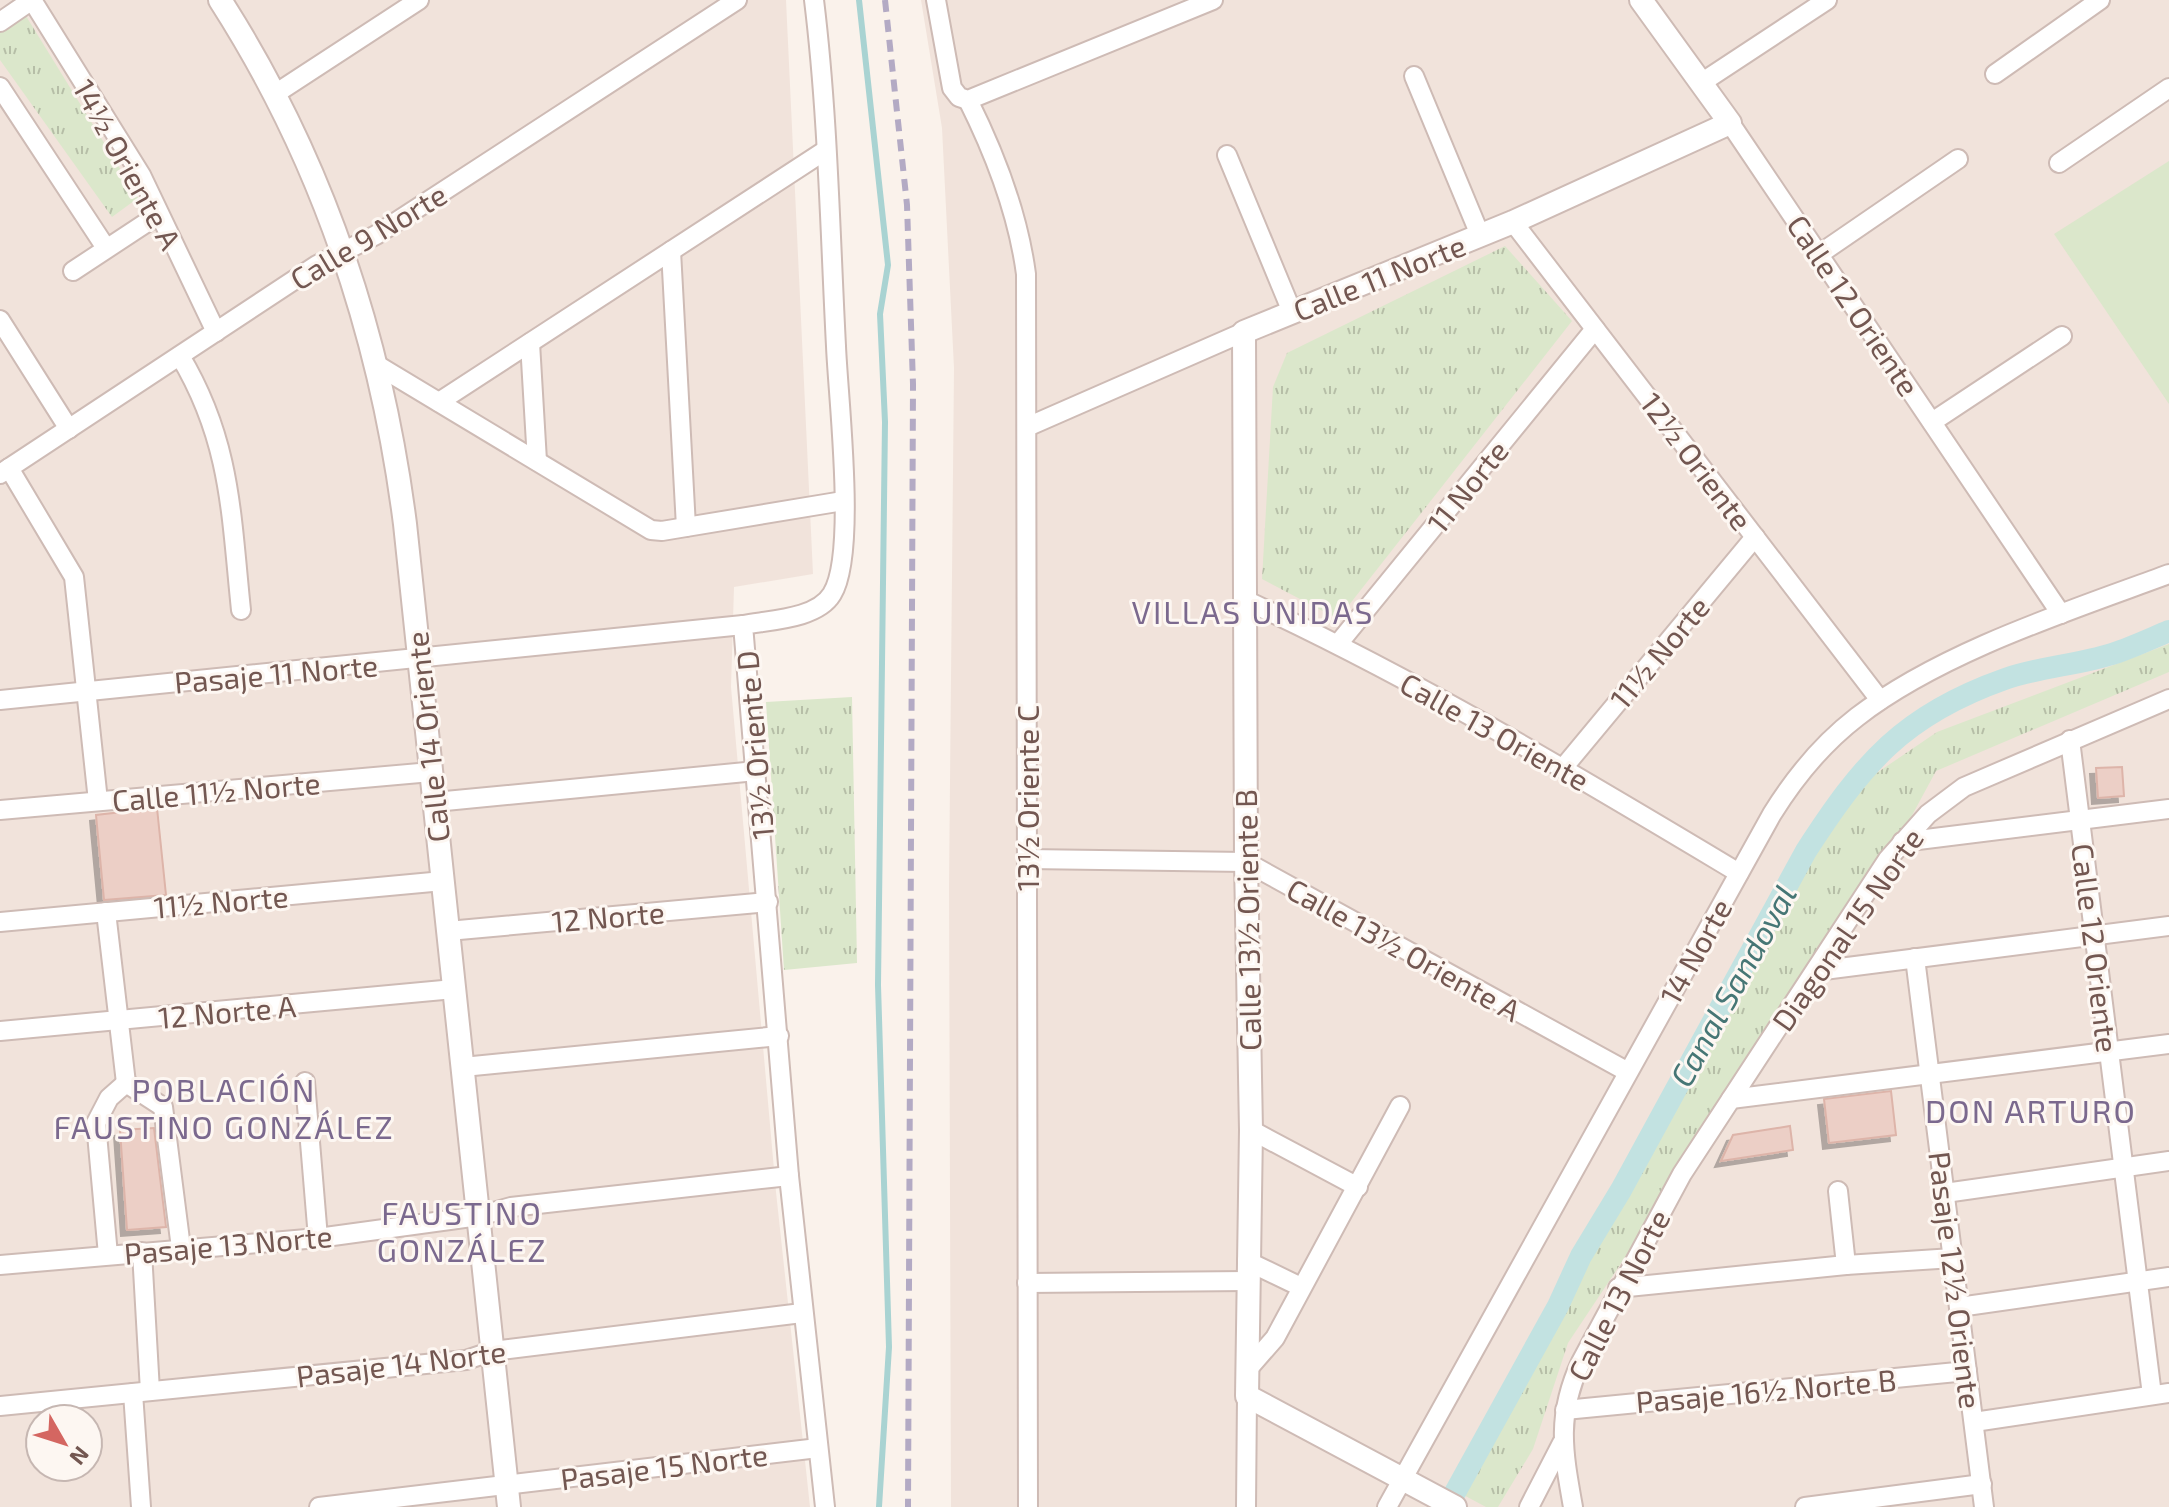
<svg xmlns="http://www.w3.org/2000/svg" width="2169" height="1507" font-family="'Exo 2',sans-serif">
<style>
.residential{fill:#f1e3db;fill-rule:evenodd}
.grass{fill:url(#grass-tufts)}
.pitch{fill:#dbe7cb}
.lines{fill:none;stroke-linecap:round;stroke-linejoin:round}
.stream{stroke:#a9d3d2;stroke-width:6}
.canal{stroke:#c2e2e1;stroke-width:22}
.building{fill:#eccfc6;stroke:#ddb4a9;stroke-width:2;filter:url(#shadow)}
.minor-casing{stroke:#cebbb5;stroke-width:22}
.tertiary-casing{stroke:#cebbb5;stroke-width:26}
.minor{stroke:#fff;stroke-width:18}
.tertiary{stroke:#fff;stroke-width:22}
.rail{stroke:#b3aac4;stroke-width:6;stroke-dasharray:12 8;stroke-linecap:butt}
.labels{text-anchor:middle;dominant-baseline:central;stroke-width:6;stroke-linejoin:round;paint-order:stroke}
.street-label{font-size:30px;fill:#735751;stroke:#fdf7f2}
.neighbourhood-label{font-size:32px;letter-spacing:2px;fill:#7b698e;stroke:#fdf7f2}
.water-label{font-size:32px;font-style:italic;fill:#467675;stroke:#fdf7f2}
</style>
<defs>
<pattern id="grass-tufts" width="24" height="20" patternUnits="userSpaceOnUse" patternTransform="scale(2)"><rect width="24" height="20" fill="#dbe7cb"/><path d="M3 7l-1-3M5 7V3M7 7l1-3M15 17l-1-3M17 17v-4M19 17l1-3" fill="none" stroke="#b6bea7"/></pattern>
<filter id="shadow"><feDropShadow dx="-6" dy="6" stdDeviation="0" flood-color="#0004"/></filter>
</defs>
<rect width="100%" height="100%" fill="#faf2eb"/>
<g class="residential">
<path d="M0 0H786L813 574 734 587 731 687 776 1192 810 1507H0ZM40 1419H88V1467H40Z"/>
<path d="M921 0H2169V1507H951L949 886 954 368 942 128Z"/>
</g>
<g class="grass">
<path d="M26 16 138 198 112 217 0 60V32Z"/>
<path d="M1505 246 1572 321 1338 619 1262 579 1273 387 1287 353Z"/>
<path d="M2169 644V672L1936 771 1883 869 1568 1343 1533 1449 1498 1507H1486L1456 1491 1840 798 1937 732Z"/>
<path d="M852 697 857 963 784 970 766 702Z"/>
</g>
<path class="pitch" d="M2169 161V404L2054 234Z"/>
<g class="lines">
<path class="stream" d="M859 0 888 265 880 314 885 422 878 985 889 1347 879 1507"/>
<path class="canal" d="M1447 1507 1558 1306 1581 1256 1621 1190 1806 851C1863 763 1903 715 2005 679 2039 667 2077 665 2112 654 2131 648 2150 639 2169 631"/>
</g>
<g class="building">
<path d="M2122 767 2124 796 2098 798 2096 768Z"/>
<path d="M157 808 166 895 104 900 96 815Z"/>
<path d="M1891 1091 1896 1135 1829 1143 1824 1099Z"/>
<path d="M1790 1126 1793 1150 1721 1161 1733 1135Z"/>
<path d="M154 1128 166 1227 127 1230 120 1130Z"/>
</g>
<g class="lines">
<g class="minor-casing">
<g id="minor">
<path d="M32 0 141 175 216 332"/>
<path d="M814 0C828 114 830 231 836 346 838 398 857 554 832 594 817 619 770 620 743 625L789 1176 825 1507"/>
<path d="M936 0 952 88 959 97 968 100 1213 0"/>
<path d="M0 22 32 0"/>
<path d="M1995 74 2100 0"/>
<path d="M1414 76 1480 235"/>
<path d="M1701 83 1827 0"/>
<path d="M0 87 106 248"/>
<path d="M275 94 419 0"/>
<path d="M968 100C995 154 1018 214 1026 274L1028 1507"/>
<path d="M1730 123 2061 614"/>
<path d="M1227 155 1292 312"/>
<path d="M2059 163 2169 88"/>
<path d="M1513 222 1880 700"/>
<path d="M671 251 686 527"/>
<path d="M1821 253 1958 159"/>
<path d="M73 271 158 215"/>
<path d="M0 320 69 429"/>
<path d="M530 343 537 461"/>
<path d="M180 356C231 441 231 514 241 610"/>
<path d="M377 365 651 530 662 531 843 501"/>
<path d="M439 402 826 150"/>
<path d="M1932 422 2062 336"/>
<path d="M1027 427 1244 332"/>
<path d="M9 468 74 577 98 801"/>
<path d="M0 474 317 265 376 235 737 0"/>
<path d="M1245 600C1416 679 1577 776 1739 873"/>
<path d="M1338 644 1595 329"/>
<path d="M0 700 743 625"/>
<path d="M2070 740 2152 1395"/>
<path d="M1563 768 1755 537"/>
<path d="M435 802 756 771"/>
<path d="M0 810 431 772"/>
<path d="M1902 842 2169 809"/>
<path d="M1027 859 1246 862 1628 1072"/>
<path d="M106 912 126 1083"/>
<path d="M0 922 443 881"/>
<path d="M448 931 768 902"/>
<path d="M1915 958 1984 1507"/>
<path d="M1816 971 2169 926"/>
<path d="M0 1031 454 989"/>
<path d="M463 1067 779 1036"/>
<path d="M305 1082 318 1238"/>
<path d="M126 1083 163 1107 181 1248"/>
<path d="M1731 1099 2169 1044"/>
<path d="M1251 1130 1358 1187"/>
<path d="M1838 1191 1846 1265"/>
<path d="M1945 1193 2169 1161"/>
<path d="M142 1252 150 1391"/>
<path d="M108 1255 96 1123 109 1098 126 1083"/>
<path d="M1247 1261 1301 1287"/>
<path d="M0 1265 318 1238 479 1216 511 1207 789 1176"/>
<path d="M1027 1283 1247 1281"/>
<path d="M1618 1288 1846 1265 1953 1258"/>
<path d="M1959 1307 2169 1277"/>
<path d="M1247 1370 1275 1338 1400 1106"/>
<path d="M133 1393 141 1507"/>
<path d="M0 1406 466 1360 493 1351 802 1313"/>
<path d="M1565 1410 1967 1371"/>
<path d="M1974 1422 2169 1393"/>
<path d="M319 1507 818 1448"/>
<path d="M1246 1507 1247 1396"/>
<path d="M1387 1507 1772 814C1795 777 1822 744 1857 717 1941 652 2069 611 2169 574"/>
<path d="M1529 1507 1562 1443"/>
<path d="M1573 1507C1563 1451 1556 1415 1581 1362L1682 1174 1888 859 1928 814 1964 787 2169 699"/>
<path d="M1805 1507 1982 1484"/>
</g>
</g>
<g class="tertiary-casing">
<g id="tertiary">
<path d="M220 0C322 159 381 336 405 524L509 1507"/>
<path d="M1455 1507 1247 1396 1251 1130 1246 862 1244 332 1513 222 1730 123 1641 0"/>
</g>
</g>
<use href="#minor" class="minor"/>
<use href="#tertiary" class="tertiary"/>
<path class="rail" d="M885 0 907 205 913 384 908 1507"/>
</g>
<g class="labels">
<g class="street-label">
<text transform="translate(128 164) rotate(61)">14½ Oriente A</text>
<text transform="translate(368 236) rotate(-31)">Calle 9 Norte</text>
<text transform="translate(1379 277) rotate(-22)">Calle 11 Norte</text>
<text transform="translate(1854 305) rotate(56)">Calle 12 Oriente</text>
<text transform="translate(1697 461) rotate(53)">12½ Oriente</text>
<text transform="translate(1467 486) rotate(-51)">11 Norte</text>
<text transform="translate(1659 652) rotate(-50)">11½ Norte</text>
<text transform="translate(276 673) rotate(-5)">Pasaje 11 Norte</text>
<text transform="translate(1495 731) rotate(29)">Calle 13 Oriente</text>
<text transform="translate(427 737) rotate(-96)">Calle 14 Oriente</text>
<text transform="translate(754 745) rotate(-95)">13½ Oriente D</text>
<text transform="translate(216 791) rotate(-5)">Calle 11½ Norte</text>
<text transform="translate(1027 798) rotate(-90)">13½ Oriente C</text>
<text transform="translate(221 901) rotate(-5)">11½ Norte</text>
<text transform="translate(608 916) rotate(-5)">12 Norte</text>
<text transform="translate(1247 920) rotate(-91)">Calle 13½ Oriente B</text>
<text transform="translate(1847 929) rotate(-55)">Diagonal 15 Norte</text>
<text transform="translate(2096 948) rotate(83)">Calle 12 Oriente</text>
<text transform="translate(1404 949) rotate(29)">Calle 13½ Oriente A</text>
<text transform="translate(1695 951) rotate(-61)">14 Norte</text>
<text transform="translate(227 1011) rotate(-5)">12 Norte A</text>
<text transform="translate(228 1244) rotate(-5)">Pasaje 13 Norte</text>
<text transform="translate(1956 1280) rotate(83)">Pasaje 12½ Oriente</text>
<text transform="translate(1618 1295) rotate(-63)">Calle 13 Norte</text>
<text transform="translate(401 1363) rotate(-7)">Pasaje 14 Norte</text>
<text transform="translate(1766 1390) rotate(-5)">Pasaje 16½ Norte B</text>
<text transform="translate(664 1466) rotate(-7)">Pasaje 15 Norte</text>
</g>
<g class="neighbourhood-label">
<text x="1253" y="611">VILLAS UNIDAS</text>
<text x="224" y="1089">POBLACIÓN<tspan x="224" dy="37">FAUSTINO GONZÁLEZ</tspan></text>
<text x="2031" y="1110">DON ARTURO</text>
<text x="462" y="1212">FAUSTINO<tspan x="462" dy="37">GONZÁLEZ</tspan></text>
</g>
<g class="water-label">
<text transform="translate(1732 985) rotate(-61)">Canal Sandoval</text>
</g>
</g>
<g transform="translate(64 1443) rotate(129)"><circle r="38" fill="#fdf7f2" stroke="#c6b7b2" stroke-width="2"/>
<path d="M0-6L14 30L0 20L-14 30Z" fill="#d46661"/>
<text y="-12" font-size="22" font-weight="bold" text-anchor="middle" fill="#735751">N</text>
</g>
</svg>
